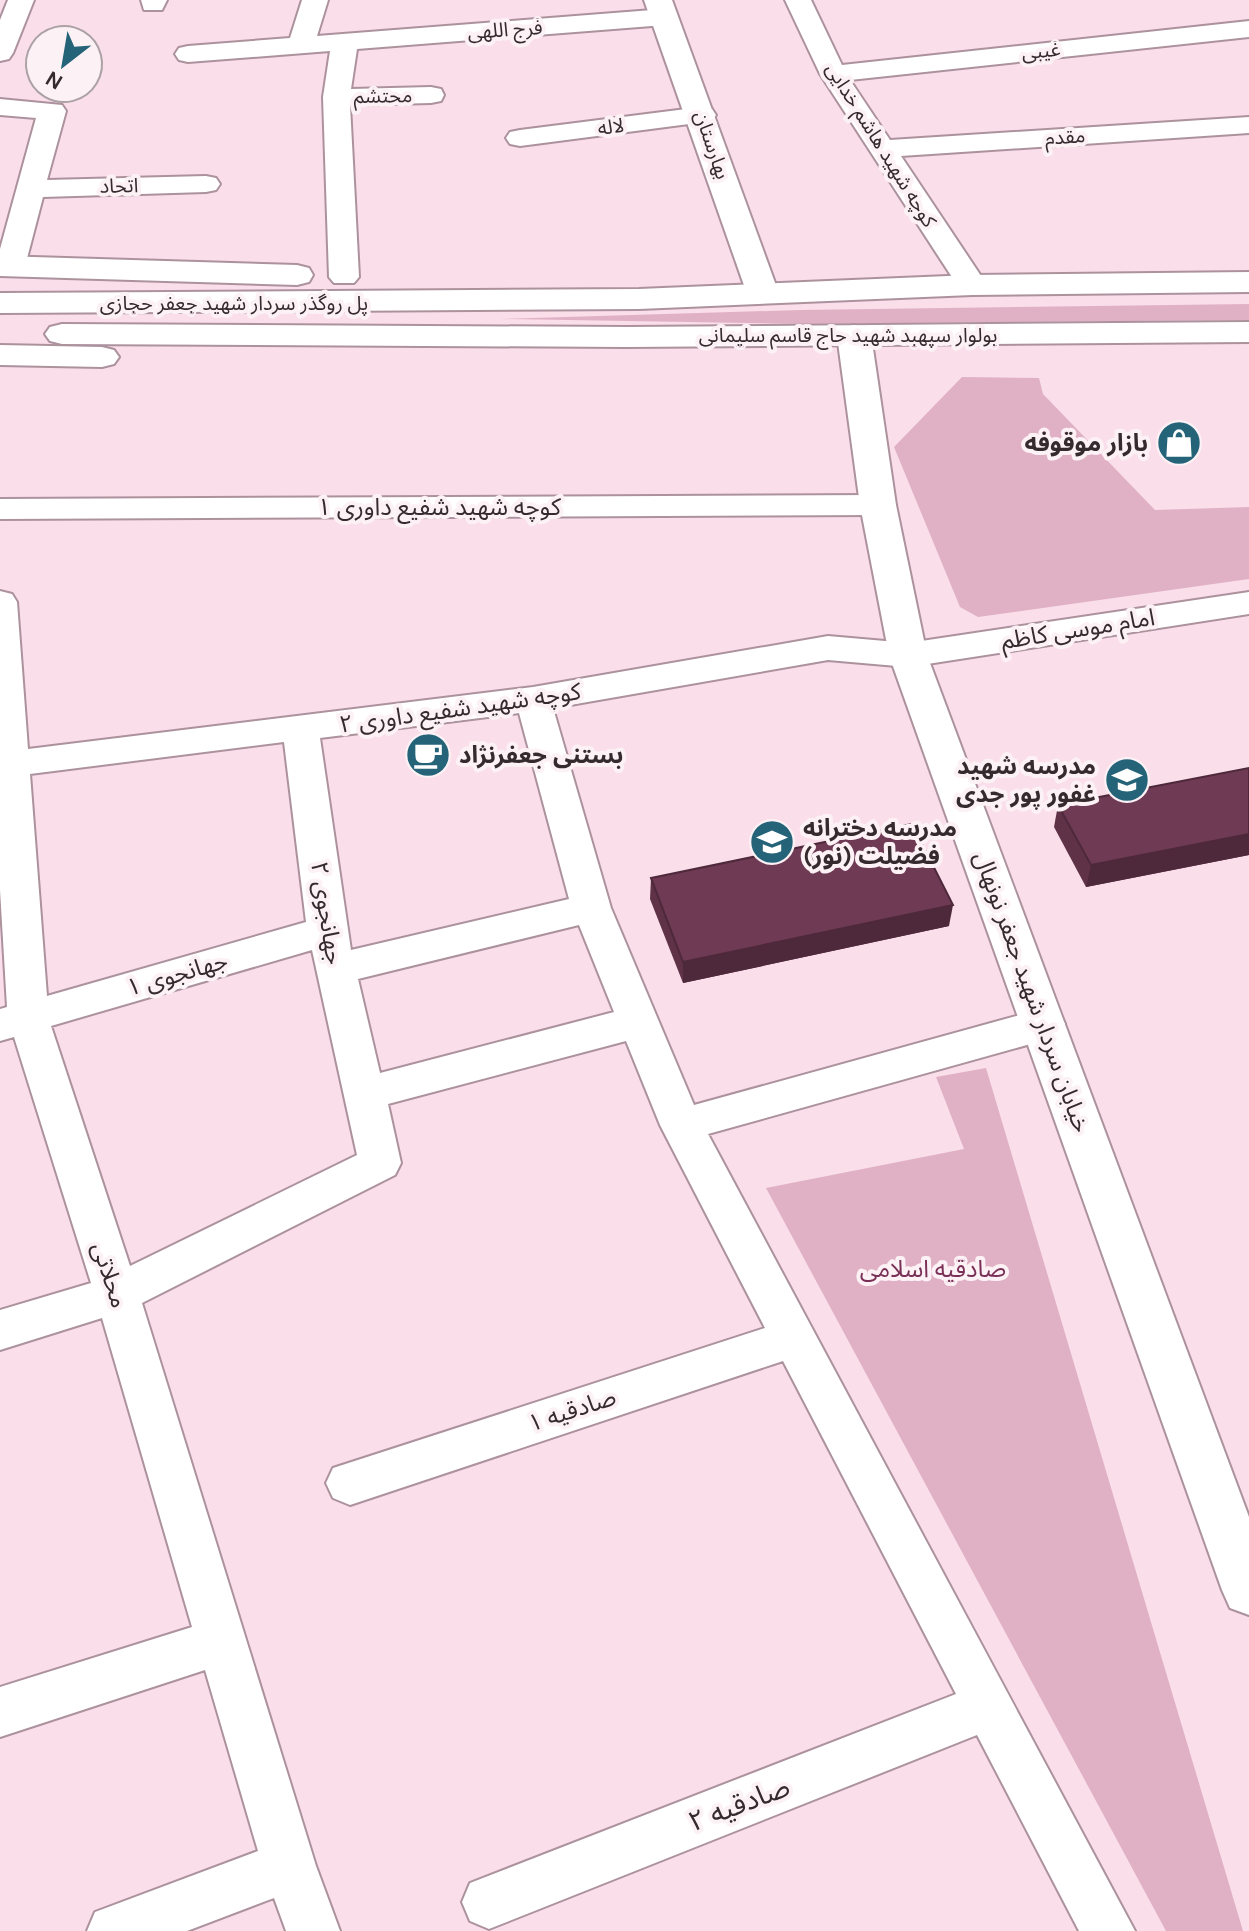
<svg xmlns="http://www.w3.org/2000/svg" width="1249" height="1931" font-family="Karla,'Noto Sans Arabic',sans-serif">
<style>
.green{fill:#e0b1c5}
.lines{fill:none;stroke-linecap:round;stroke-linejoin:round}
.minor-casing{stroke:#ac929d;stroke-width:4}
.tertiary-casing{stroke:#ac929d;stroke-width:4}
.secondary-casing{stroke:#ac929d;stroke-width:4}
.primary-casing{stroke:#ac929d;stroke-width:4}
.minor{fill:#fff;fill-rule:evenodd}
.tertiary{fill:#fff;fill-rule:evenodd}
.secondary{fill:#fff;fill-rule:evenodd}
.primary{fill:#fff;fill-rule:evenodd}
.wall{fill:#5f3248}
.shaded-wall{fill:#4e293b}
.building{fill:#6f3a54;stroke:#4e293b;stroke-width:2}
.labels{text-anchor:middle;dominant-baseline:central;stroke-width:8;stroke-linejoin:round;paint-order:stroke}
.far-street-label{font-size:20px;fill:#352b2f;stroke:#fcf1f5}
.poi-label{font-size:24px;font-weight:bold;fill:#352b2f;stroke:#fcf1f5;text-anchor:end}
.street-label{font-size:24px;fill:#352b2f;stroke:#fcf1f5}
.park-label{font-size:24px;fill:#7a3056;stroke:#fcf1f5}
.near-street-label{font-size:28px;fill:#352b2f;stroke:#fcf1f5}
</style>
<rect width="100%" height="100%" fill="#fadeea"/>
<g class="green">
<path d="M1249 304V320L806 324 501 319 800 310Z"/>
<path d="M962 377 1039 378 1043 394 1155 510 1249 507V579L978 617 960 607 894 447Z"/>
<path d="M986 1068 1243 1931H1166L766 1188 964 1149 936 1077Z"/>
</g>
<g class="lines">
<g class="minor-casing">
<g id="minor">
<path d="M8 0H34L13 53 9 59 0 61V20Z"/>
<path d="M141 0H167L162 10H144Z"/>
<path d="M302 0H328L317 36 665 9 678 17 665 25 357 49 351 89 431 87 441 89 444 95 441 101 431 103 350 105 359 277 354 283H334L329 277 323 97 330 51 188 62 179 60 175 54 179 48 188 46 290 38Z"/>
<path d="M785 0H811L842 65 1249 21V37L850 80 890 140 1249 117V133L901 156 987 285 983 291H961L820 74Z"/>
<path d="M0 99 62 105 66 111 47 180 206 176 216 178 220 184 216 190 206 192 43 197 25 266 20 272H0V249L36 118 0 115Z"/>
<path d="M702 107 712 109 716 115 712 121 520 146 510 144 506 138 510 132 520 130Z"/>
<path d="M878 495 890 498 895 505 890 512 878 515 0 519V499Z"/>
<path d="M0 591 12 594 17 602 28 749 533 687 828 636 908 643 1249 592V614L908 667 828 660 553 708 611 908 694 1105 1045 1008 1059 1013 1065 1024 1059 1035 1045 1040 708 1134 1135 1931H1079L977 1735 489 1929 470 1921 462 1902 470 1883 956 1694 783 1361 350 1505 333 1498 326 1483 333 1468 765 1328 660 1125 626 1041 388 1104 401 1163 395 1175 142 1303 316 1866 340 1931H286L274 1898 187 1931H87L95 1912 258 1851 205 1670 0 1737V1687L192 1627 102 1318 0 1350V1310L91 1283 14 1037 0 1041V1009L7 1007 0 890ZM519 713 569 899 351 950 320 738ZM284 742 306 922 47 996 30 774ZM579 925 614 1012 380 1073 358 979ZM312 950 357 1155 130 1266 51 1026Z"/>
</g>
</g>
<g class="tertiary-casing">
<path id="tertiary" d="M644 0H672L778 291 774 298 762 301 750 298 746 291Z"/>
</g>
<g class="secondary-casing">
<path id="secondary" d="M854 325 866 328 871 335 896 505 927 655 1249 1517V1615L1230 1608 1222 1590 889 655 860 505 837 335 842 328Z"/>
</g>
<g class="primary-casing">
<g id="primary">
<path d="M0 256 297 265 309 268 313 275 309 282 297 285 0 276Z"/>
<path d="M1249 272V292L972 295 639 309 0 313V293L639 289 972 275Z"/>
<path d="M1249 322V342L626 347 62 344 50 341 45 334 50 327 62 324 626 327Z"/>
<path d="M0 345 102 347 114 350 119 357 114 364 102 367 0 365Z"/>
</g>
</g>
<use href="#minor" class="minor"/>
<use href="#tertiary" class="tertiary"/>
<use href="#secondary" class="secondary"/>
<use href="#primary" class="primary"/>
</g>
<g class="wall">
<path d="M1249 768V855L1086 887 1054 827 1058 805Z"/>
<path d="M651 878 949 926 683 983 650 899Z"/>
</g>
<g class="shaded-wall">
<path d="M1249 834V855L1086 887 1091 865Z"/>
<path d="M953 905 949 926 683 983V962Z"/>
</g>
<g class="building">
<path d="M1249 768V834L1091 865 1058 805Z"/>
<path d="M912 824 953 905 683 962 651 878Z"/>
</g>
<defs>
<g id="shop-disc" transform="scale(2.3)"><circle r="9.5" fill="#246378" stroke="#fcf1f5"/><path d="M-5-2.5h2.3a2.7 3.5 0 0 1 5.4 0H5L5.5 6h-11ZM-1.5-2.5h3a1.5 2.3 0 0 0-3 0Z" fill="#fff"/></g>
<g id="cafe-disc" transform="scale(2.3)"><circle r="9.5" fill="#246378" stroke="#fcf1f5"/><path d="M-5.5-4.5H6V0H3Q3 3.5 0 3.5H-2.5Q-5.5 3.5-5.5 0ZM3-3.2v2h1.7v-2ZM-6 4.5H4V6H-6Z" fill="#fff"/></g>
<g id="school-disc" transform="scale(2.3)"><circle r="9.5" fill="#246378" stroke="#fcf1f5"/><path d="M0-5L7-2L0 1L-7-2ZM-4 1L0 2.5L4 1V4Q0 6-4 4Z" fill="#fff"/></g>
</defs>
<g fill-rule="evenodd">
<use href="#shop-disc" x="1179" y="443"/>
<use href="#cafe-disc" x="428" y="755"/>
<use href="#school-disc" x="1127" y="780"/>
<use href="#school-disc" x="772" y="842"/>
</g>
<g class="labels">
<g class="far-street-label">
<text transform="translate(505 30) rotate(-4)">فرج اللهی</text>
<text transform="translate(1041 51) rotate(-6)">غیبی</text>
<text transform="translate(383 96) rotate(-1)">محتشم</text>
<text transform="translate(611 127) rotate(-7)">لاله</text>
<text transform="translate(1065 137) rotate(-4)">مقدم</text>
<text transform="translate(712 145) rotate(71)">بهارستان</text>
<text transform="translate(881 145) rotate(58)">کوچه شهید هاشم خدایی</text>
<text transform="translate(119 186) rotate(-1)">اتحاد</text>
<text x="234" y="303">پل روگذر سردار شهید جعفر حجازی</text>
<text x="848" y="335">بولوار سپهبد شهید حاج قاسم سلیمانی</text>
</g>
<g class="poi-label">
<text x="1148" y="443">بازار موقوفه</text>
<text x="459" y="755" text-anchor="start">بستنی جعفرنژاد</text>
<text x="1096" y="766">مدرسه شهید<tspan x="1096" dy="28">غفور پور جدی</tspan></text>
<text x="803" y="828" text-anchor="start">مدرسه دخترانه<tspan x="803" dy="28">فضیلت (نور)</tspan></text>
</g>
<g class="street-label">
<text x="439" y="507">کوچه شهید شفیع داوری ۱</text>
<text transform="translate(1078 629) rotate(-9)">امام موسی کاظم</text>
<text transform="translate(460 708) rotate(-8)">کوچه شهید شفیع داوری ۲</text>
<text transform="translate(327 913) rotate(81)">جهانجوی ۲</text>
<text transform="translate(177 974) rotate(-16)">جهانجوی ۱</text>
<text transform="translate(1032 992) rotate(70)">خیابان سردار شهید جعفر نونهال</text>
<text transform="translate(110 1275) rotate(72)">محلاتی</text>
<text transform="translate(572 1410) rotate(-18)">صادقیه ۱</text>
</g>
<g class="park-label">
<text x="933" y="1269">صادقیه اسلامی</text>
</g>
<g class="near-street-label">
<text transform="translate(739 1804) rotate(-21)">صادقیه ۲</text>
</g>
</g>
<g transform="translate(64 64) rotate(211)"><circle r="38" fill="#fcf1f5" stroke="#aca2a6" stroke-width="2"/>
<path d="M0-6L14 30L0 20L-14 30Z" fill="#246378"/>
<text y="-12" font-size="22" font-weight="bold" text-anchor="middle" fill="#352b2f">N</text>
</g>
</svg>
